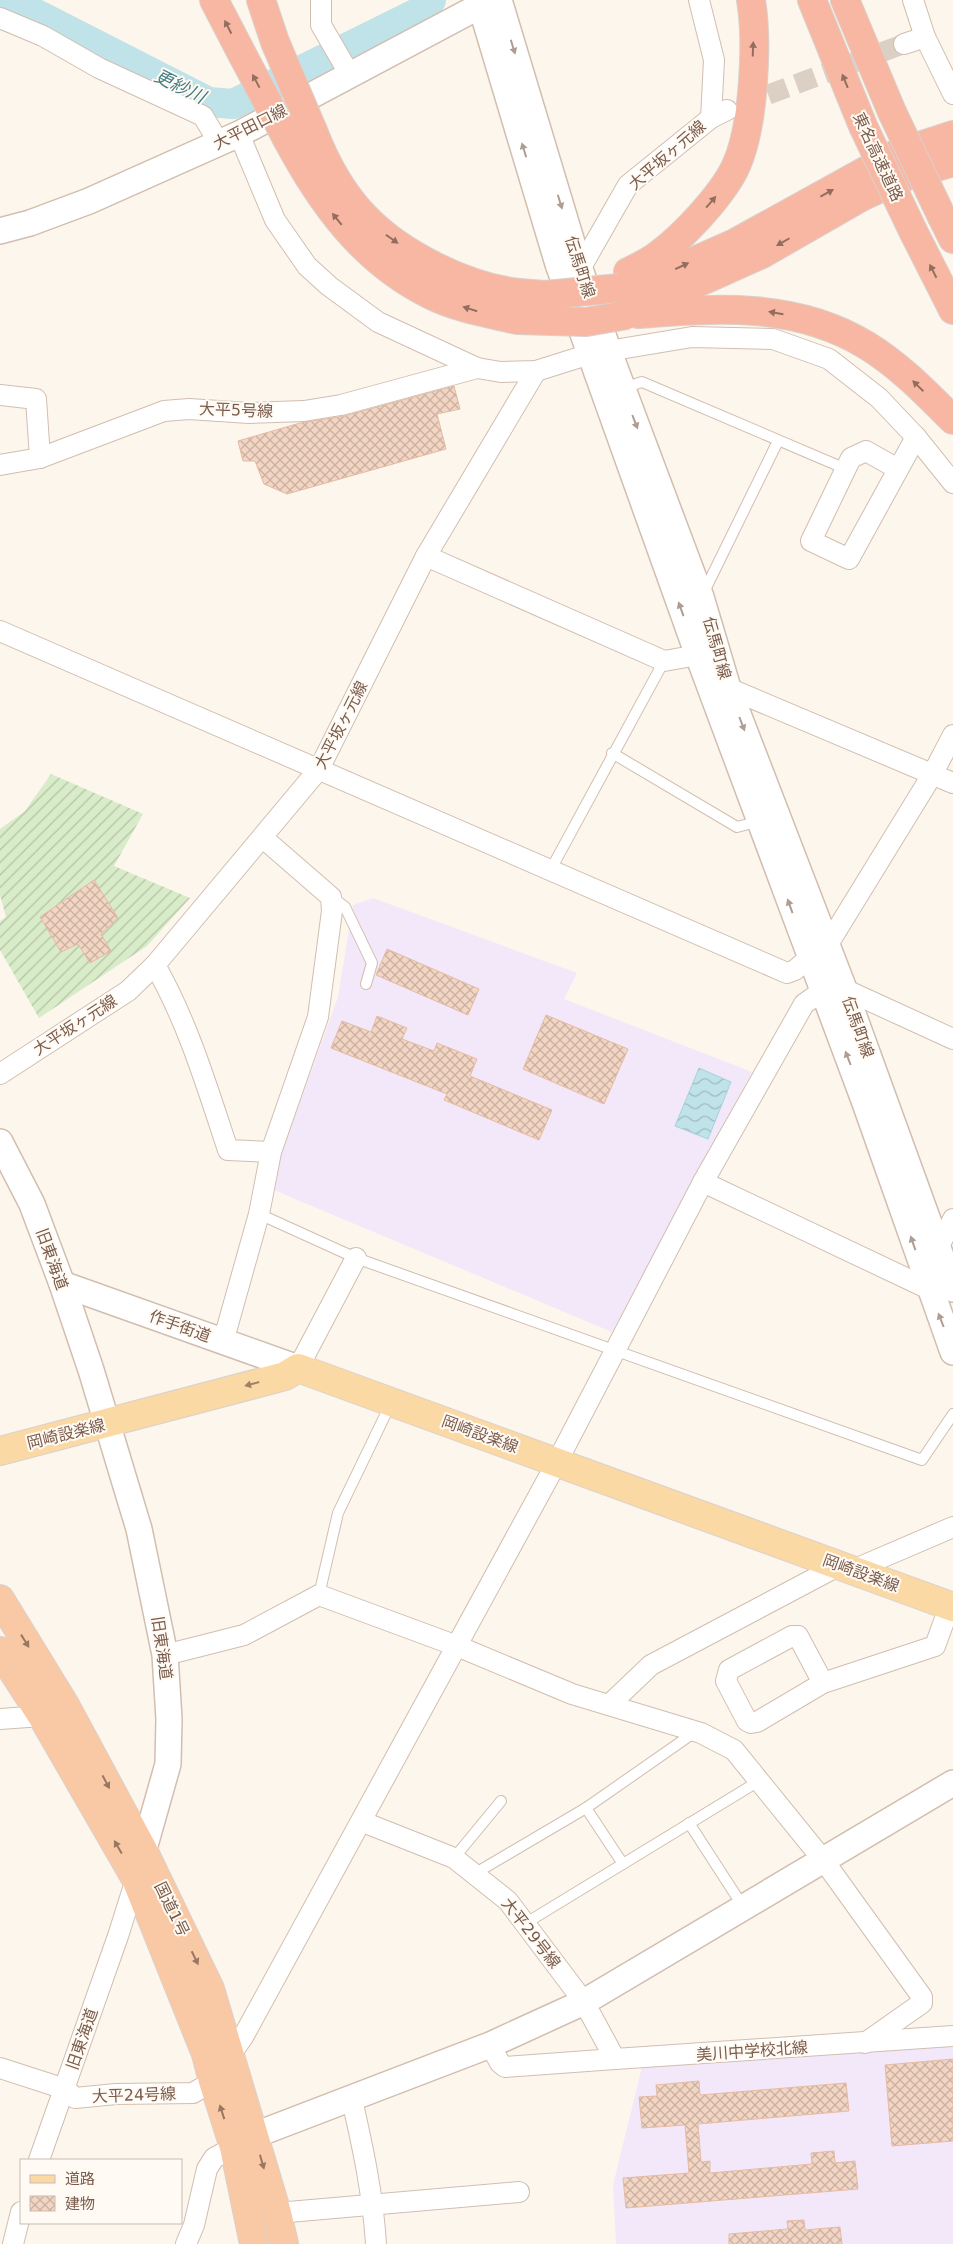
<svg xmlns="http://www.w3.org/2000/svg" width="953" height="2244" font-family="'DejaVu Sans','Noto Sans JP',sans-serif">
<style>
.education{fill:#f3e8fa}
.garden{fill:url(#garden-furrows)}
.water{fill:url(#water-waves);stroke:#a5d3da}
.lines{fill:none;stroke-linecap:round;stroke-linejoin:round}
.river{stroke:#bfe3e8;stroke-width:30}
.building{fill:url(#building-cross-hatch);stroke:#e6bba3}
.minor-tunnel{stroke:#dcd0c4;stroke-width:20;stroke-dasharray:20 10;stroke-linecap:butt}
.service-casing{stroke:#d1beb0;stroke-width:12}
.minor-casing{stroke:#d1beb0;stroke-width:22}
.tertiary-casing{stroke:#d1beb0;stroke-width:28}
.primary-casing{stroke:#dad1cd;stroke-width:30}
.trunk-casing{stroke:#dad1cd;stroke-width:30}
.motorway-casing{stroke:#dad1cd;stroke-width:30}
.service{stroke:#fff;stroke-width:10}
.minor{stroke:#fff;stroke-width:20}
.tertiary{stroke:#fff;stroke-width:25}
.primary{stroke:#fbd9a5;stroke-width:28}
.trunk{stroke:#f9c8a4;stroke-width:28}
.motorway{stroke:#f7b7a3;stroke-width:28}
.motorway-bridge-casing{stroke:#dad1cd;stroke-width:30;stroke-linecap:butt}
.motorway-bridge{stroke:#f7b7a3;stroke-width:28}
.oneway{fill:#936e5e}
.oneway2{fill:#af9d94}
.oneway3{fill:#a18267}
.oneway4{fill:#9a7763}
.labels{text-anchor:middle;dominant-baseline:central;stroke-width:4;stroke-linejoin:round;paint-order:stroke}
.street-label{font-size:16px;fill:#7a5c4d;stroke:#fffaf3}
.water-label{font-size:18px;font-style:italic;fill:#437c86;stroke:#fffaf3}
</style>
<defs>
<pattern id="garden-furrows" width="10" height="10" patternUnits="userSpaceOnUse" patternTransform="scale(1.25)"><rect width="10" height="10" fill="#d8ecc9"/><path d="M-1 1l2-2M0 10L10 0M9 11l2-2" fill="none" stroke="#b4c2a5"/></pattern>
<pattern id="water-waves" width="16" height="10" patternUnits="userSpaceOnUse" patternTransform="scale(1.25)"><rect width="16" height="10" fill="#bfe3e8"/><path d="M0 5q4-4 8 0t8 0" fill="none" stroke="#a0bbbe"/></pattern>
<pattern id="building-cross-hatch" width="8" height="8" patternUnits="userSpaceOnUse" patternTransform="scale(1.25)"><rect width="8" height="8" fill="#f3d5c3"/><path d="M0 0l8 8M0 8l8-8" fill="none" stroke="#cab0a1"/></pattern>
</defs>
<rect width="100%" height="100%" fill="#fdf6ec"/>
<g class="education">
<path d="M373 898 577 973 564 999 752 1072 612 1332 269 1188 338 997 353 905Z"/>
<path d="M953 2043V2244H616L613 2185 642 2067Z"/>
</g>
<path class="garden" d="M51 774 143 814 114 866 190 898 147 946 39 1018 0 950V921L6 917 0 895V829L25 811Z"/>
<path class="water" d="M699 1068 731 1082 708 1139 675 1126Z"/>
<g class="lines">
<path class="river" d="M9 0 209 102 233 104 419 12 431 0"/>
</g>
<g class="building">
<path d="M454 386 460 409 437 414 446 449 287 494 264 484 255 461H243L238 441 300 423 344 416Z"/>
<path d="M94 880 118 918 101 934 111 951 90 963 78 944 61 952 40 917Z"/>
<path d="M387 949 479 989 468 1015 376 975Z"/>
<path d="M546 1015 628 1049 604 1104 523 1069Z"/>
<path d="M377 1016 407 1028 402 1039 434 1051 437 1043 477 1059 470 1076 552 1110 539 1140 444 1100 447 1094 331 1048 342 1021 371 1032Z"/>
<path d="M953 2059V2141L892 2146 885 2065Z"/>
<path d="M699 2081 700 2095 846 2083 849 2111 698 2124 701 2162 710 2161V2173L812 2164 811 2153 834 2151 835 2163 855 2161 858 2189 626 2208 623 2178 689 2173 685 2125 642 2128 639 2097 657 2096 656 2085Z"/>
<path d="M804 2220 805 2230 840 2227 842 2244H729V2234L788 2229 787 2221Z"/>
</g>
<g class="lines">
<path class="minor-tunnel" d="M740 105 904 44"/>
<g class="service-casing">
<g id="service">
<path d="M623 388 642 382 846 469"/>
<path d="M703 594 778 441"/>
<path d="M612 753 737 827 760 821"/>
<path d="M550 871 664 661"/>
<path d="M332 897 345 907 372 963 366 984"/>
<path d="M259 1214 356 1258 922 1460 953 1414"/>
<path d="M319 1595 338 1513 391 1403"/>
<path d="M586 1808 623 1864"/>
<path d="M689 1823 744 1908"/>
<path d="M454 1858 501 1801"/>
<path d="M474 1874 586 1808 695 1732"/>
<path d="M526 1923 759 1781"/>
</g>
</g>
<g class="minor-casing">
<g id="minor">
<path d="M321 0V25L350 75"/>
<path d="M699 0 714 60 711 118"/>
<path d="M913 0 925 37 953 94"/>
<path d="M0 18 43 36 99 68 203 116 219 143"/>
<path d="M904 44 925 37"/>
<path d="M239 134 275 220 307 266 329 286 378 322 477 368 501 372 536 371 590 354 692 337 773 339 829 359 879 398 916 437 953 483"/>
<path d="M580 269 628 185 711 118 727 110"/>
<path d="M0 395 36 399 40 458"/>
<path d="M0 465 40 458 164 411 189 409 249 413 304 411 341 405 477 368"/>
<path d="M898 469 866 451 851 458 811 541 849 559 916 437"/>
<path d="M426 556 664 661 698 655"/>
<path d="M0 631 787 973 795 970 809 958"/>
<path d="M728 688 953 783"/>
<path d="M263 838 331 897 332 911 318 1017 271 1152"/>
<path d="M827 946 932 775 953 735"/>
<path d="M155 965C188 1023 207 1087 228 1150L271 1152 259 1214 223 1342"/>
<path d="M844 989 953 1039"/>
<path d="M0 1074 128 991 155 965 319 769 426 556 536 371"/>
<path d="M703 1182 929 1289"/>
<path d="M939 1246 953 1219"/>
<path d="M298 1368 356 1258"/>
<path d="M853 1570 953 1527"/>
<path d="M165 1655 244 1635 319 1595 457 1646 572 1694 701 1733 734 1750 824 1861 922 1997V2003L865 2043"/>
<path d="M823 1683 798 1636H792L729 1670 726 1681 747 1721 751 1723 757 1722 823 1683 935 1646 950 1605"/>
<path d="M609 1705 651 1665 840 1565"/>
<path d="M0 1719 42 1716"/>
<path d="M363 1822 454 1858 508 1901 584 2002 615 2059 953 2036"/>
<path d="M490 2045 500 2063 505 2067 615 2059"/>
<path d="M231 2054 243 2037 557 1462 703 1182 804 1004 822 991"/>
<path d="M0 2068 65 2089 75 2098 116 2094 193 2093 213 2081"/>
<path d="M352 2100C363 2148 373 2195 376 2244"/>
<path d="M39 2160 118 1936 136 1879"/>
<path d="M277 2213 519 2192"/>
<path d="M13 2244 21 2212"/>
<path d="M186 2244 194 2225 207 2169 214 2158 234 2147"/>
</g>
</g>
<g class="tertiary-casing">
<g id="tertiary">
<path d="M479 0 558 264 698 655 865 1103 953 1352"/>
<path d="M499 0 580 269 609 352 701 597 728 688 844 989 953 1289"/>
<path d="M0 231 30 223 89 201 239 134 491 0"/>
<path d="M0 1142 32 1204 62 1284 91 1370 139 1529 165 1655 169 1719 168 1764 140 1863"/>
<path d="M62 1284 298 1368"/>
<path d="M236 2146 255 2135 490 2045 584 2002 953 1783"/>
</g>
</g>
<g class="primary-casing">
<path id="primary" d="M0 1451 285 1376 298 1368 953 1607"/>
</g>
<g class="trunk-casing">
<g id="trunk">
<path d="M0 1599 65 1705 143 1850 210 1989 277 2213 284 2244"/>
<path d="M0 1651 42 1716 136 1879 206 2054 213 2081 234 2147 254 2244"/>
</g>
</g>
<g class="motorway-casing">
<g id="motorway">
<path d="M214 0 242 54"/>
<path d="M261 0 275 42"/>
<path d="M812 0 863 126"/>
<path d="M845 0 892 112"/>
<path d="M313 131C325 162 340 191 364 216 400 254 466 287 519 293"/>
<path d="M287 139C321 203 363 261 429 294 456 308 488 313 517 320"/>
<path d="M942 217 953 239"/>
<path d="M913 231 953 310"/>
<path d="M628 272C638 267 649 262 658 255 683 237 720 197 734 170 754 131 758 43 751 0"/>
<path d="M620 288 674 270 735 243 898 153 953 135"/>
<path d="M621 304 675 292 704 280 762 254 863 196 907 176 953 162"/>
<path d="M639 314C718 308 795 302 866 345 899 365 926 393 953 420"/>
</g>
</g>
<use href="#service" class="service"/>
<use href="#minor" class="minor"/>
<use href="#tertiary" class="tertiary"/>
<use href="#primary" class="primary"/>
<use href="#trunk" class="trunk"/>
<use href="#motorway" class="motorway"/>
<g class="motorway-bridge-casing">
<g id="motorway-bridge">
<path d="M275 42 313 131"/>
<path d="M242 54 287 139"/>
<path d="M892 112 942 217"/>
<path d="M863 126 913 231"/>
<path d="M519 293 545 295 620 288"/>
<path d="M517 320 586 322 627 315"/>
</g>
</g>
<use href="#motorway-bridge" class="motorway-bridge"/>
</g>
<defs><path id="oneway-solid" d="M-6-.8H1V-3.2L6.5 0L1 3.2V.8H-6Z" transform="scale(1.25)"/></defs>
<g class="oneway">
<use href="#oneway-solid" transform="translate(228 27) rotate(-117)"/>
<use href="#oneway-solid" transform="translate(753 49) rotate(-88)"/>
<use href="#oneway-solid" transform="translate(256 81) rotate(-118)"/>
<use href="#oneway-solid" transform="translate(845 81) rotate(-112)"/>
<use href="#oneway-solid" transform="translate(827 193) rotate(-29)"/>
<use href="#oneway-solid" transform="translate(711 202) rotate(-49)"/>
<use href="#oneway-solid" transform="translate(337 219) rotate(-129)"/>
<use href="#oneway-solid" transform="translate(392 239) rotate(35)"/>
<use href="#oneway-solid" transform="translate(783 242) rotate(150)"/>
<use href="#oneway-solid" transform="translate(682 266) rotate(-25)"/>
<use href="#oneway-solid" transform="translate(933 271) rotate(-117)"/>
<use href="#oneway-solid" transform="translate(470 309) rotate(-163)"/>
<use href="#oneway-solid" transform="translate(776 313) rotate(-170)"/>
<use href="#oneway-solid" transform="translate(918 386) rotate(-136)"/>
</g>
<g class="oneway2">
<use href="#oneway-solid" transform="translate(513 47) rotate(73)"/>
<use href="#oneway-solid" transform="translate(524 150) rotate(-107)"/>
<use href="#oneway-solid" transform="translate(560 202) rotate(73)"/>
<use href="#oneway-solid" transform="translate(635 422) rotate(69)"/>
<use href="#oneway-solid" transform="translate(681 609) rotate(-110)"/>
<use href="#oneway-solid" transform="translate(742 724) rotate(69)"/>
<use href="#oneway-solid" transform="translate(790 906) rotate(-110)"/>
<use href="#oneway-solid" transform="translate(848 1058) rotate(-111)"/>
<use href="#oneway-solid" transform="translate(913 1243) rotate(-109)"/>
<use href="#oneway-solid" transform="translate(941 1320) rotate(-111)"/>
</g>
<use class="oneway3" href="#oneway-solid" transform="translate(252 1384) rotate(165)"/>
<g class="oneway4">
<use href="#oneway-solid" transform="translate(25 1641) rotate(58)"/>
<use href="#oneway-solid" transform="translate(106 1782) rotate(62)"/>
<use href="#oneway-solid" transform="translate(118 1847) rotate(-120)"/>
<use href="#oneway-solid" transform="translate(195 1958) rotate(64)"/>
<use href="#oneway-solid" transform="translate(222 2112) rotate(-108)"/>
<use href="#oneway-solid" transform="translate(262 2162) rotate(74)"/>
</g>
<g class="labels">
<g class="street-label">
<text transform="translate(250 127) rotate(-27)">大平田口線</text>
<text transform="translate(667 155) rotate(-41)">大平坂ヶ元線</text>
<text transform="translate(878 157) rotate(65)">東名高速道路</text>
<text transform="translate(580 267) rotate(72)">伝馬町線</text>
<text transform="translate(236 410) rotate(2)">大平5号線</text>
<text transform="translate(717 648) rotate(74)">伝馬町線</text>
<text transform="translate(341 725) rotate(-63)">大平坂ヶ元線</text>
<text transform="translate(75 1025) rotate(-33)">大平坂ヶ元線</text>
<text transform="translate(858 1027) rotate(70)">伝馬町線</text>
<text transform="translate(52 1259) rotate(70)">旧東海道</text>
<text transform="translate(180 1326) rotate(20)">作手街道</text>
<text transform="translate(66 1434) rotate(-14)">岡崎設楽線</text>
<text transform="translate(480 1434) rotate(20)">岡崎設楽線</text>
<text transform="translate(861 1573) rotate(20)">岡崎設楽線</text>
<text transform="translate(162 1648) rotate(82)">旧東海道</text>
<text transform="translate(172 1909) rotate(64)">国道1号</text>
<text transform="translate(531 1933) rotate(52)">大平29号線</text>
<text transform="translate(82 2039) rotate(-71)">旧東海道</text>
<text transform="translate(752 2051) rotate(-4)">美川中学校北線</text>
<text transform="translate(134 2095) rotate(-2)">大平24号線</text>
</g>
<g class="water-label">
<text transform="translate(180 86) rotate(26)">更紗川</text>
</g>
</g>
<rect x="20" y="2159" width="162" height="65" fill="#fffaf3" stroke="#cabbb1"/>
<rect x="30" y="2175" width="25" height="8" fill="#fbd9a5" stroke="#cabbb1"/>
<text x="65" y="2184" font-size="15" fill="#7a5c4d">道路</text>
<rect x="30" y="2196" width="25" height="15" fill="url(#building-cross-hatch)" stroke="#cabbb1"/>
<text x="65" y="2209" font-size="15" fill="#7a5c4d">建物</text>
</svg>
